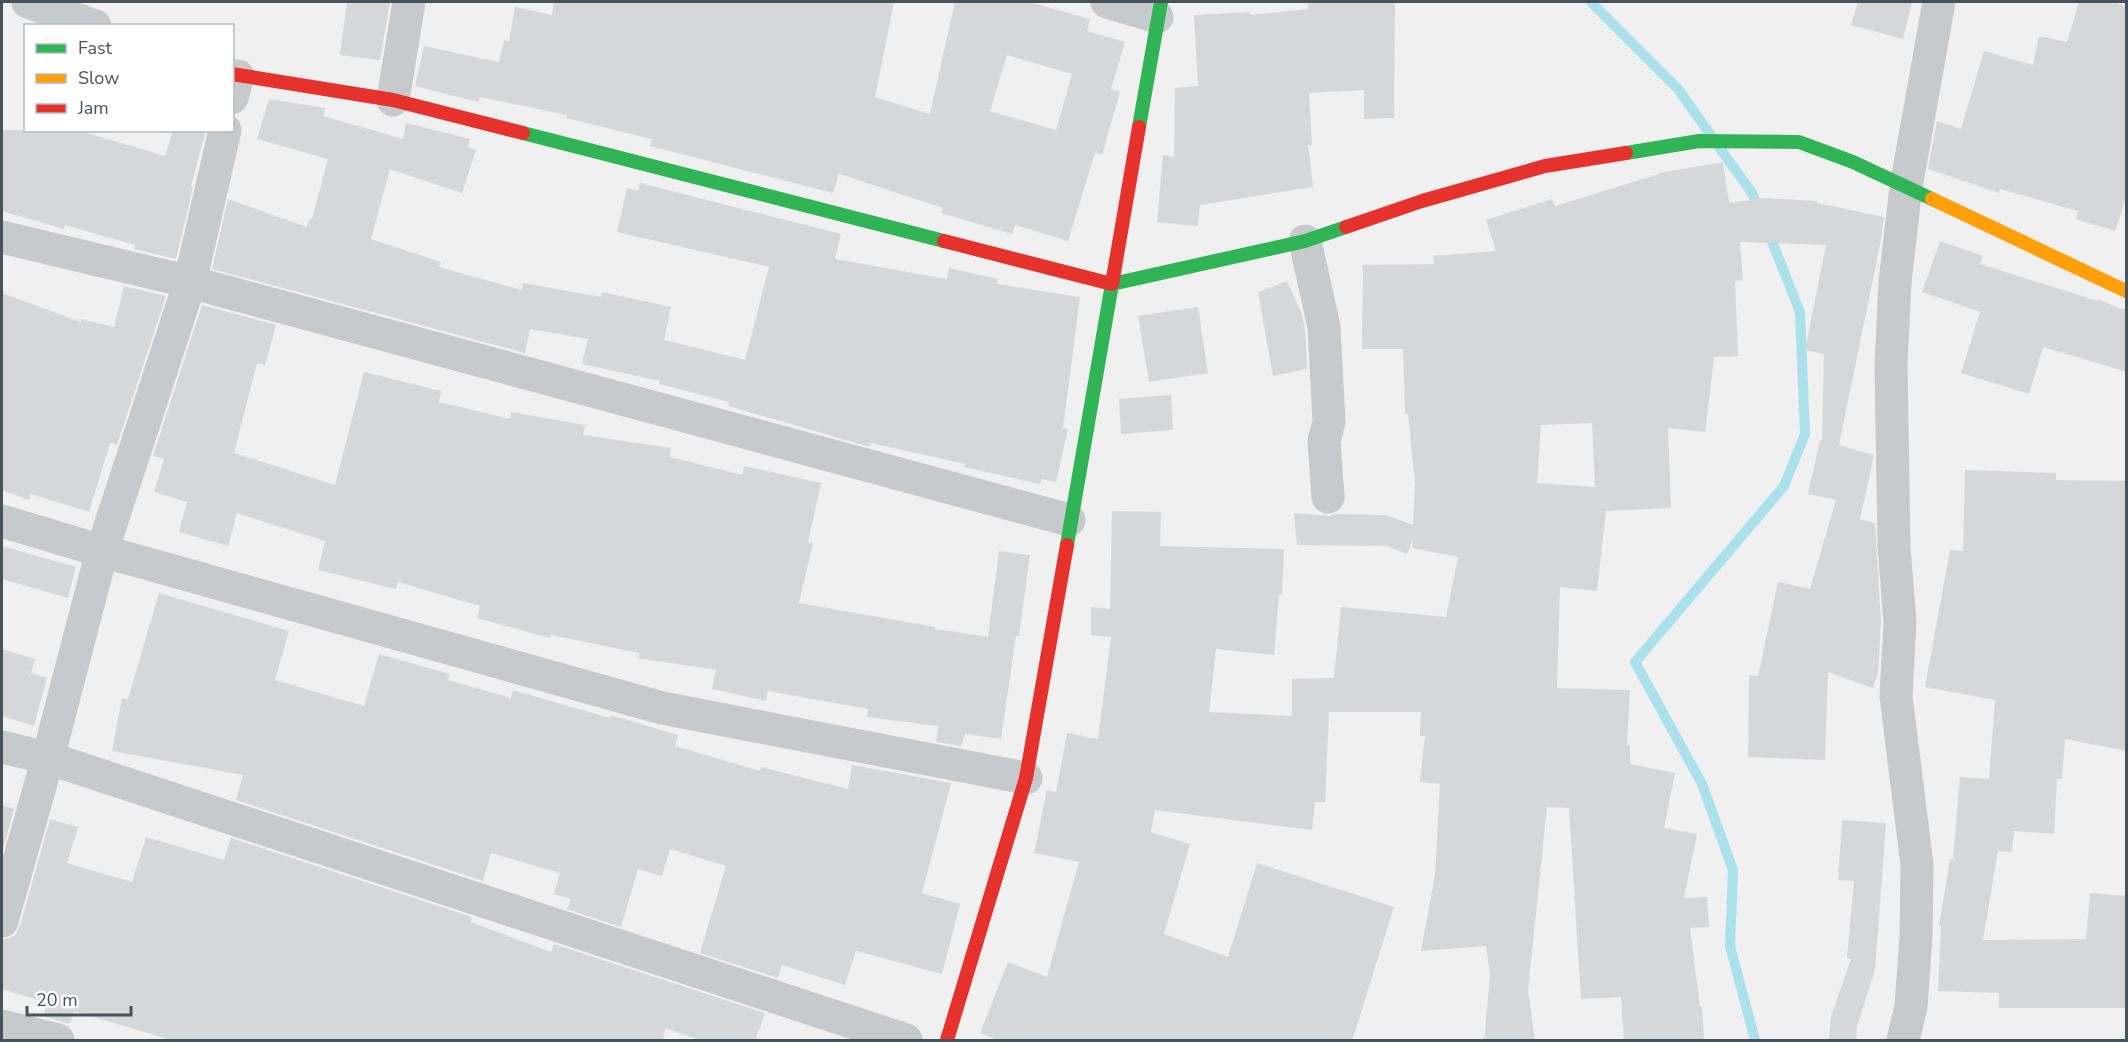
<svg xmlns="http://www.w3.org/2000/svg" width="2128" height="1042" font-family="'Nunito Sans',sans-serif">
<style>
.lines{fill:none;stroke-linecap:round;stroke-linejoin:round}
.stream{stroke:#abe1ea;stroke-width:10}
.building{fill:#d6d7d8;fill-rule:evenodd}
.street{stroke:#c7cacc;stroke-width:33}
.fast{stroke:#30b455;stroke-width:14}
.slow{stroke:#ff9f0a;stroke-width:14}
.jam{stroke:#e5322d;stroke-width:14}
</style>
<rect width="100%" height="100%" fill="#f0f0f0"/>
<g class="lines">
<g class="stream">
<path d="M1591 2 1678 89 1710 134"/>
<path d="M1719 147 1752 193 1760 212"/>
<path d="M1755 1040 1730 946 1733 870 1702 784 1635 662 1784 486 1805 434 1800 312 1767 229"/>
</g>
</g>
<g class="building">
<path d="M347 2H390L380 60 340 55Z"/>
<path d="M554 2H894L875 97 930 114 955 2H1029L1090 19 1087 31 1125 42 1111 89 1120 92 1102 155 1095 153 1068 241 1015 225 1012 234 941 213 943 208 839 174 833 193 650 146 652 139 566 118 567 115 480 97 478 102 415 86 424 46 499 62 504 40 509 41 515 7 552 15ZM1007 55 1072 74 1056 130 990 111Z"/>
<path d="M1308 2H1395L1394 118 1364 119V90L1309 93 1312 145H1308L1313 187 1200 205 1198 226 1157 222 1163 155 1174 157 1175 88 1198 86 1194 15 1250 12V15L1308 9Z"/>
<path d="M1858 2H1912L1903 39 1851 25Z"/>
<path d="M2079 2H2111L2127 6V194L2115 231 2076 219 2078 211 2000 189 1999 193 1928 169 1937 121 1961 129 1984 51 2033 65 2039 36 2067 42Z"/>
<path d="M269 99 325 108 323 116 403 139 406 123 470 139 468 147 476 150 462 193 390 169 371 239 441 262 439 267 522 290 523 283 601 297 602 292 671 307 664 340 745 360 769 267 617 232 627 188 638 191 640 183 841 234 835 259 947 279 949 268 998 279 997 284 1080 297 1063 428 1068 429 1056 482 1041 479 1040 484 964 467 965 464 871 443 870 447 728 406 729 402 659 384 660 381 582 364 588 339 530 329 525 353 212 269 228 199 307 227 310 218 312 219 328 159 257 139Z"/>
<path d="M2 130H77L165 156 173 130H206L191 186 193 187 176 259 134 249 135 245 65 225 64 229 2 211Z"/>
<path d="M1723 162 1729 203 1763 198 1817 201V203L1884 217 1881 240 1839 445 1874 455 1860 519 1875 523 1881 622 1878 673 1873 688 1828 672 1825 760 1748 757 1749 675 1758 676 1778 582 1810 589 1836 500 1808 494 1820 440H1822L1824 354 1805 350 1826 245 1740 242 1743 280 1735 281 1738 356 1714 357 1705 432 1668 428 1671 508 1606 511 1597 591 1560 587 1557 688 1630 690 1627 745H1630V764L1675 773 1664 828 1697 834 1684 898 1707 897 1709 927 1690 928 1700 1007H1702L1704 1041H1624L1621 997 1581 999 1569 808 1547 807 1528 990 1535 1041H1484L1490 976 1486 946 1421 951 1435 875 1440 784 1420 782 1425 736H1420L1421 712H1329L1325 802H1315L1312 830 1155 810 1151 832 1190 844 1164 934 1228 957 1257 863 1394 907 1352 1041H1000L980 1033 1008 962 1047 977 1079 862 1034 853 1047 790 1056 792 1067 733 1098 739 1111 637 1091 635V607L1110 609 1112 511 1161 512 1160 546 1284 549 1282 595H1279L1274 655 1216 649 1209 712 1292 716V679L1334 678 1341 607 1446 617 1458 557 1412 548 1413 539 1407 554 1387 546 1297 545 1294 513 1329 516 1335 514 1386 515 1413 525 1415 484 1408 414H1405L1403 349H1362L1363 265 1434 264 1433 256 1496 251 1486 220 1552 199 1555 206 1659 174V173ZM1592 423 1595 487 1537 483 1541 425Z"/>
<path d="M1940 241 1983 256 1980 264 2098 301 2099 299 2118 308 2127 310V372L2043 347 2029 394 1961 373 1980 312 1922 292Z"/>
<path d="M1287 281 1302 314 1305 330 1307 369 1273 376 1258 292Z"/>
<path d="M124 286 166 296 117 445 110 443 89 512 31 494 29 500 2 490V293L81 322V319L114 327Z"/>
<path d="M202 305 276 325 265 365 257 363 234 453 335 485 364 372 441 391 439 402 510 419 511 412 585 425 583 435 671 448 670 457 742 475 744 466 821 483 808 542 813 543 799 603 935 627V629L988 637 999 551 1030 555 1019 636H1016L1001 739 965 734 961 746 936 742 938 726 867 717 868 709 768 691 766 701 712 689 716 670 638 658 639 653 551 635 550 638 477 618 480 606 398 582 396 589 318 570 325 541 237 513 228 546 179 532 187 502 154 492 164 459 153 456Z"/>
<path d="M1198 307 1208 373 1149 382 1138 316Z"/>
<path d="M1171 395 1173 430 1121 434 1119 399Z"/>
<path d="M1965 470 2056 473V480L2127 481V751L2065 739 2062 779H2057L2054 834 2014 831 2012 852 1998 851 1983 940 2086 939 2090 893 2127 896V1008H1999V993L1938 991 1941 926H1939L1950 859H1953L1960 777 1989 779 1995 700 1925 687 1950 550 1963 551Z"/>
<path d="M2 546 76 567 68 598 2 579Z"/>
<path d="M159 593 289 631 275 680 364 706 379 654 450 674 448 680 511 698 513 690 610 718 611 715 678 735 675 746 760 771 761 767 848 789 852 765 951 783 922 893 960 904 942 974 856 951 845 985 782 965 778 978 700 953 726 866 670 849 662 876 638 869 621 927 567 909 571 899 554 894 560 873 491 853 483 881 236 800 243 775 112 751 122 698 128 699Z"/>
<path d="M2 649 35 659 31 673 47 678 34 726 2 716Z"/>
<path d="M2 805 14 809 2 854Z"/>
<path d="M50 819 78 827 67 863 132 882 146 837 224 860 231 838 472 917 471 922 551 952 554 944 765 1013 755 1041H703L665 1028 663 1041H174L74 1011 70 1024 43 1016 47 1003 2 989V939H7L15 935 20 926Z"/>
<path d="M1842 820 1886 823 1875 970 1857 1026 1856 1041H1829L1831 1016 1851 959 1847 958 1854 881 1838 880Z"/>
</g>
<g class="lines">
<g class="street">
<path d="M28 2 95 26"/>
<path d="M1107 2 1157 17"/>
<path d="M232 98 238 76"/>
<path d="M393 100 409 2"/>
<path d="M2 237 190 282 1069 520"/>
<path d="M1305 241 1324 327 1329 422 1324 441 1328 497"/>
<path d="M2 521 102 551 662 708 1026 778"/>
<path d="M2 747 48 758 906 1040"/>
<path d="M2 921 48 758 102 551 190 282 225 130"/>
<path d="M2 1026 58 1040"/>
<path d="M1903 1040 1911 1007 1916 936 1917 865 1896 696 1900 622 1894 546 1891 365 1895 282 1906 187 1939 2"/>
</g>
<g class="fast">
<path d="M1139 127 1161 2"/>
<path d="M523 133 944 241"/>
<path d="M1626 153 1699 141 1799 142 1853 162 1932 199"/>
<path d="M1067 545 1112 284 1305 241 1346 227"/>
</g>
<path class="slow" d="M1932 199 2126 291"/>
<g class="jam">
<path d="M232 74 393 100 523 133"/>
<path d="M1346 227 1422 201 1545 166 1626 153"/>
<path d="M944 241 1112 284 1139 127"/>
<path d="M947 1040 1026 778 1067 545"/>
</g>
</g>
<rect width="2128" height="1042" fill="none" stroke="#47535b" stroke-width="6"/>
<rect x="24" y="24" width="210" height="108" fill="#ffffff" stroke="#b5babd" stroke-width="1.5"/>
<rect x="36" y="44" width="30" height="9" fill="#30b455" stroke="#b5babd" stroke-width="1.5"/>
<text x="78" y="54" font-size="18" fill="#47535b">Fast</text>
<rect x="36" y="74" width="30" height="9" fill="#ff9f0a" stroke="#b5babd" stroke-width="1.5"/>
<text x="78" y="84" font-size="18" fill="#47535b">Slow</text>
<rect x="36" y="104" width="30" height="9" fill="#e5322d" stroke="#b5babd" stroke-width="1.5"/>
<text x="78" y="114" font-size="18" fill="#47535b">Jam</text>
<path d="M27 1006v9h104v-9" fill="none" stroke="#47535b" stroke-width="3"/>
<text x="36" y="1006" font-size="18" fill="#47535b" stroke="#ffffff" stroke-width="4.5" paint-order="stroke">20 m</text>
</svg>
